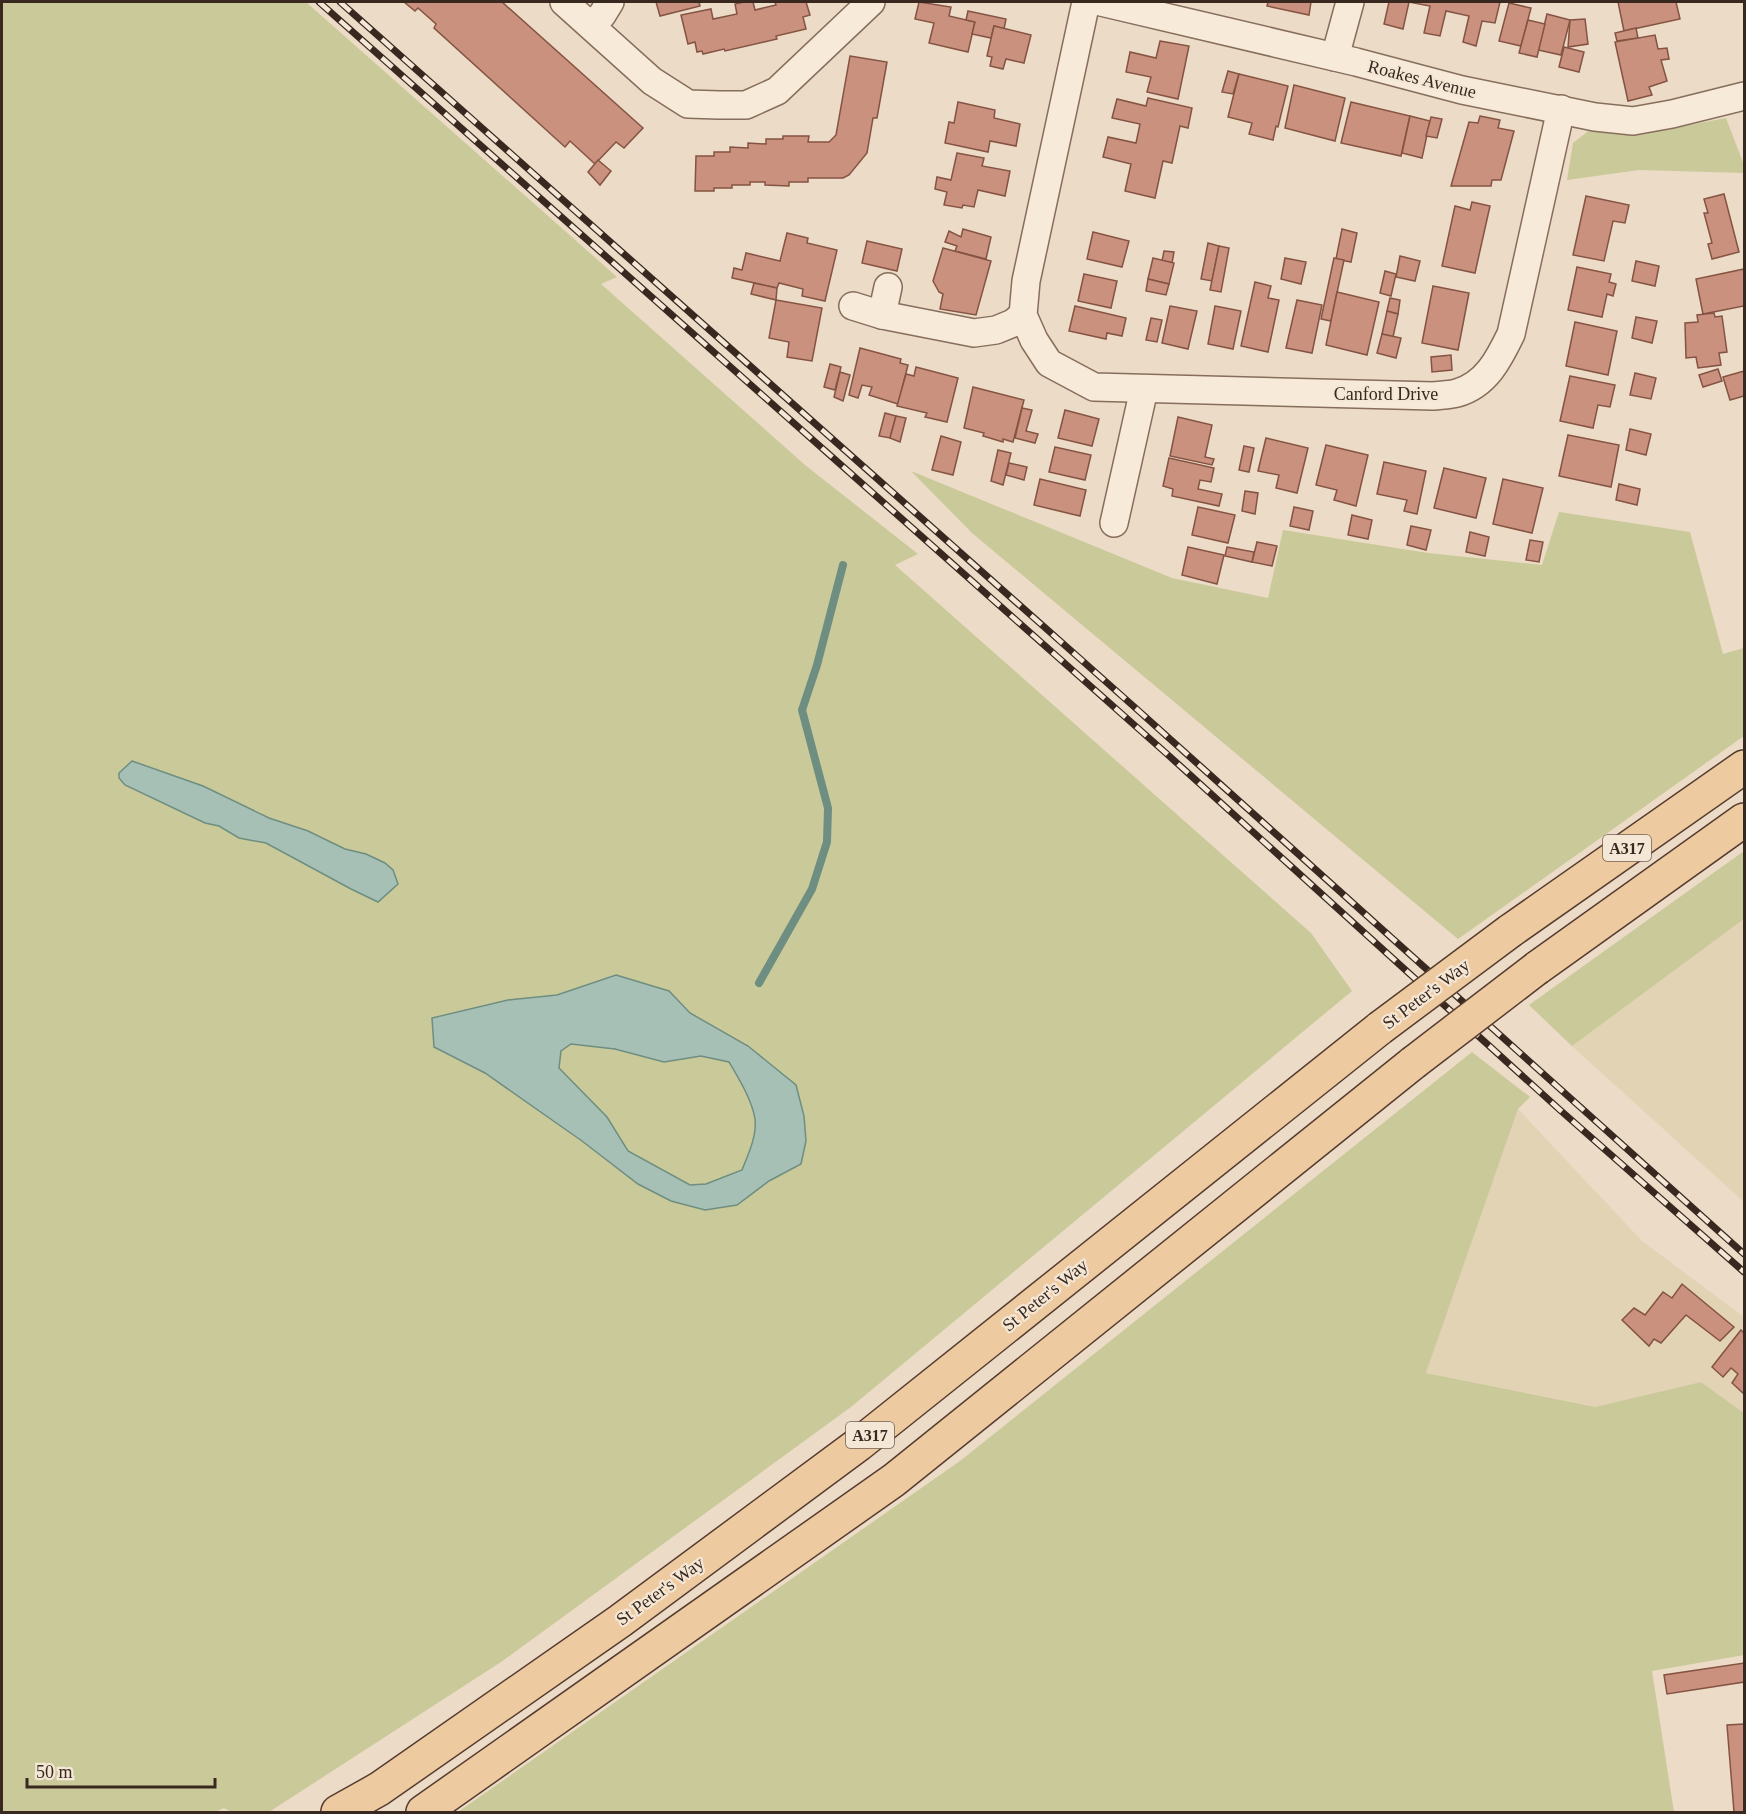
<svg xmlns="http://www.w3.org/2000/svg" width="1746" height="1814" font-family="'Times New Roman',serif">
<style>
.farmland{fill:#e2d3b4}
.green{fill:#cac99a}
.water{fill:#a7c0b5;stroke:#6e8e81;stroke-width:1.5;fill-rule:evenodd}
.lines{fill:none;stroke-linecap:round;stroke-linejoin:round}
.stream{stroke:#6e8e81;stroke-width:8}
.building{fill:#c9917e;stroke:#855343;stroke-width:1.5}
.street-casing{stroke:#876d5c;stroke-width:30}
.primary-casing{stroke:#553c30;stroke-width:36}
.street{stroke:#f7ead9;stroke-width:27}
.primary{stroke:#eecaa0;stroke-width:33}
.rail-casing{stroke:#382820;stroke-width:7}
.rail{stroke:#f4e7d5;stroke-width:4.5;stroke-dasharray:14;stroke-linecap:butt}
.primary-bridge-casing{stroke:#553c30;stroke-width:36;stroke-linecap:butt}
.primary-bridge{stroke:#eecaa0;stroke-width:33}
.labels{text-anchor:middle;dominant-baseline:central;stroke-width:4.5;stroke-linejoin:round;paint-order:stroke}
.shield{fill:#f4e7d5;stroke:#706156;stroke-width:1.5}
.shield-label{font-size:16px;font-weight:bold;fill:#382820}
.street-label{font-size:18px;fill:#382820;stroke:#f4e7d5}
</style>
<rect width="100%" height="100%" fill="#ecdbc6"/>
<g class="farmland">
<path d="M1744 919V1202L1572 1046Z"/>
<path d="M1518 1109 1642 1241 1744 1317V1413L1701 1382 1595 1407 1426 1373Z"/>
</g>
<g class="green">
<path d="M2 2H306L617 277 601 284 805 465 918 554 895 565 1311 933 1352 991 851 1407 501 1662 269 1812H232L224 1808 215 1812H2Z"/>
<path d="M1726 118 1744 165V173L1639 170 1567 180 1573 143 1591 129 1633 136Z"/>
<path d="M911 471 1172 578 1268 598 1283 530 1428 553 1542 565 1559 512 1690 532 1723 654 1744 648V736L1458 939 972 533Z"/>
<path d="M1744 851V919L1572 1046 1529 1005Z"/>
<path d="M1472 1052 1530 1097 1518 1109 1426 1373 1595 1407 1701 1382 1744 1413V1655L1652 1671 1674 1812H458L960 1461Z"/>
</g>
<g class="water">
<path d="M132 761 203 786 269 818 308 831 345 849 366 854 385 863 393 870 398 884 378 902 351 889 266 843 239 838 219 826 205 823 125 785 119 778V773Z"/>
<path d="M616 975 669 991 690 1013 748 1046 796 1085 804 1116 806 1141 801 1164 769 1181 737 1205 705 1210 671 1201 638 1184 582 1141 485 1073 434 1047 432 1018 508 1000 557 995ZM571 1044 615 1049 664 1062 701 1056 729 1062C739 1079 752 1100 755 1119 757 1136 748 1155 742 1170L706 1184 690 1185 628 1151 607 1117 559 1068 561 1051Z"/>
</g>
<g class="lines">
<path class="stream" d="M759 983 812 889 827 842 828 808 802 710 817 665 843 565"/>
</g>
<g class="building">
<path d="M404 2H502L643 128 624 148 616 142 595 164 570 141 565 147 434 28 436 24 418 8 415 11Z"/>
<path d="M656 2H699L700 6 660 16Z"/>
<path d="M744 2H753L755 10 776 5 775 2H806L810 15 803 17 806 29 776 36 777 39 725 51 724 49 703 54 702 51 697 52 695 42 688 44 681 15 711 9 713 19 737 14 735 4Z"/>
<path d="M919 2 951 7 949 16 975 22 968 52 929 43 934 23 915 19Z"/>
<path d="M1268 2H1311L1309 15 1267 6Z"/>
<path d="M1389 2H1500L1495 23 1482 21 1476 46 1463 42 1469 16 1446 11 1440 36 1424 33 1430 6 1409 2 1403 29 1384 24Z"/>
<path d="M1618 2H1676L1680 19 1624 31Z"/>
<path d="M1509 3 1531 8 1521 46 1499 41Z"/>
<path d="M968 11 1006 19 1004 29 994 26 991 38 972 34 975 22 966 20Z"/>
<path d="M1547 14 1570 20 1561 55 1538 50Z"/>
<path d="M1585 19 1588 44 1568 47 1570 20Z"/>
<path d="M1528 20 1545 24 1537 57 1519 53Z"/>
<path d="M994 26 1031 35 1024 63 1006 59 1003 69 990 66 992 57 987 56Z"/>
<path d="M1636 28 1638 38 1617 41 1615 33Z"/>
<path d="M1655 35 1658 49 1667 48 1669 59 1661 60 1667 81 1649 87 1652 95 1628 101 1615 42Z"/>
<path d="M1160 41 1189 46 1178 99 1147 92 1151 77 1126 72 1130 52 1156 58Z"/>
<path d="M1564 47 1584 52 1579 72 1559 67Z"/>
<path d="M850 56 887 62 877 118H873L867 153 849 175 843 178H808V182H789V186L765 185V182H750V185H732V188H714V191H695L696 156H714V152H730V147L748 148V143L766 144V139H783V136H809L808 142H829L836 135Z"/>
<path d="M1228 71 1239 74 1233 94 1222 92Z"/>
<path d="M1239 74 1288 86 1278 127 1276 126 1273 140 1249 134 1252 123 1228 117Z"/>
<path d="M1294 85 1345 98 1335 141 1285 128Z"/>
<path d="M1148 98 1192 108 1188 128 1180 126 1172 163 1163 161 1155 198 1125 191 1131 164 1103 157 1108 137 1136 143 1140 124 1112 118 1117 99 1146 106Z"/>
<path d="M958 102 995 110 994 118 1020 124 1016 146 990 141 988 152 945 143 949 122 954 123Z"/>
<path d="M1351 102 1410 116 1401 156 1341 143Z"/>
<path d="M1410 116 1430 121 1422 158 1402 153Z"/>
<path d="M1480 116 1500 120 1498 128 1514 131 1501 180H1492L1491 186H1451L1469 122 1478 123Z"/>
<path d="M1431 117 1442 119 1437 138 1426 136Z"/>
<path d="M957 153 984 158 982 166 1010 171 1005 196 978 190 974 207 963 205 962 208 944 205 947 192 935 189 937 177 951 180Z"/>
<path d="M598 160 611 171 600 185 588 172Z"/>
<path d="M1724 194 1739 252 1712 259 1708 244 1712 243 1704 213H1708L1704 199Z"/>
<path d="M1586 196 1629 205 1625 223 1613 221 1604 261 1573 255Z"/>
<path d="M1472 202 1490 206 1475 273 1442 266 1455 206 1470 210Z"/>
<path d="M963 229 991 237 986 259 955 251 957 246 945 242 949 231 961 237Z"/>
<path d="M1342 229 1357 233 1351 262 1336 259Z"/>
<path d="M1093 232 1129 241 1122 267 1087 259Z"/>
<path d="M787 233 808 238 807 243 837 250 825 301 802 296 803 289 779 283 777 288 732 278 734 268 742 270 746 253 780 261Z"/>
<path d="M867 241 902 249 897 271 862 263Z"/>
<path d="M1208 243 1219 246 1212 281 1201 279Z"/>
<path d="M1219 246 1229 248 1221 292 1210 290Z"/>
<path d="M943 248 991 261 976 315 940 309 943 294 939 292 933 281Z"/>
<path d="M1164 251 1174 252 1172 263 1162 261Z"/>
<path d="M1400 256 1420 261 1415 281 1396 277Z"/>
<path d="M1153 258 1174 263 1169 284 1148 279Z"/>
<path d="M1285 258 1306 262 1301 284 1281 279Z"/>
<path d="M1334 258 1344 260 1331 321 1321 319Z"/>
<path d="M1636 261 1659 266 1655 286 1632 281Z"/>
<path d="M1577 267 1611 274 1609 282 1616 284 1613 296 1607 294 1602 317 1568 310Z"/>
<path d="M1744 269V306L1703 314 1696 279Z"/>
<path d="M1385 271 1396 274 1391 296 1380 293Z"/>
<path d="M1084 274 1117 281 1111 308 1078 301Z"/>
<path d="M1148 279 1169 284 1166 295 1146 291Z"/>
<path d="M1255 282 1271 286 1268 298 1279 300 1268 352 1241 346Z"/>
<path d="M754 283 777 288 776 300 751 294Z"/>
<path d="M1433 286 1469 293 1458 350 1422 343Z"/>
<path d="M1337 292 1379 302 1367 355 1326 345Z"/>
<path d="M1390 298 1400 300 1398 314 1387 311Z"/>
<path d="M776 300 822 308 812 361 787 357 789 342 769 338Z"/>
<path d="M1297 300 1322 305 1312 353 1286 348Z"/>
<path d="M1075 306 1126 318 1122 336 1107 333 1106 339 1069 331Z"/>
<path d="M1170 306 1197 311 1188 349 1162 343Z"/>
<path d="M1215 306 1241 311 1233 349 1208 344Z"/>
<path d="M1387 311 1398 314 1393 337 1382 334Z"/>
<path d="M1714 313 1715 317 1722 316 1727 352 1719 353 1721 365 1698 368 1696 357 1686 358 1685 323 1698 322 1697 315Z"/>
<path d="M1636 317 1657 321 1652 343 1632 338Z"/>
<path d="M1151 318 1162 320 1157 342 1146 340Z"/>
<path d="M1575 322 1617 331 1608 375 1566 366Z"/>
<path d="M1382 334 1401 338 1396 358 1377 353Z"/>
<path d="M860 348 901 359 900 363 908 365 898 404 869 395 872 387 862 385 858 398 849 395Z"/>
<path d="M1451 355 1452 370 1432 372 1431 357Z"/>
<path d="M830 364 841 367 835 390 824 387Z"/>
<path d="M916 367 958 378 947 422 925 417 927 413 897 406 906 374 914 376Z"/>
<path d="M1718 369 1722 381 1703 387 1699 375Z"/>
<path d="M1744 371V396L1730 400 1723 377Z"/>
<path d="M840 372 850 375 843 401 834 397Z"/>
<path d="M1635 373 1656 378 1651 399 1630 395Z"/>
<path d="M1570 376 1615 385 1610 407 1598 405 1593 428 1560 421Z"/>
<path d="M973 387 1024 400 1013 442 1003 439V442L983 436 984 433 964 428Z"/>
<path d="M1022 408 1032 410 1026 431 1038 434 1035 443 1015 438Z"/>
<path d="M1065 410 1099 419 1092 446 1058 438Z"/>
<path d="M885 413 896 416 890 438 879 436Z"/>
<path d="M896 416 906 418 900 442 890 438Z"/>
<path d="M1178 417 1212 425 1205 457 1214 459 1212 465 1170 456Z"/>
<path d="M1630 429 1651 434 1646 455 1626 450Z"/>
<path d="M1568 435 1619 445 1611 487 1559 476Z"/>
<path d="M941 436 961 442 953 475 932 470Z"/>
<path d="M1266 438 1308 448 1297 493 1276 488 1279 475 1258 471Z"/>
<path d="M1326 445 1368 455 1356 506 1334 500 1337 490 1316 485Z"/>
<path d="M1244 446 1254 448 1249 472 1239 470Z"/>
<path d="M1055 447 1091 455 1085 480 1049 472Z"/>
<path d="M998 450 1011 453 1003 485 991 481Z"/>
<path d="M1169 458 1214 468 1211 482 1200 480 1198 489 1222 494 1219 506 1172 496 1173 489 1163 486Z"/>
<path d="M1384 462 1426 471 1417 514 1404 511 1407 500 1377 494Z"/>
<path d="M1009 463 1027 467 1024 480 1006 475Z"/>
<path d="M1444 468 1486 478 1476 518 1434 508Z"/>
<path d="M1040 479 1086 490 1080 516 1034 505Z"/>
<path d="M1503 479 1543 488 1532 533 1493 524Z"/>
<path d="M1619 484 1640 489 1637 505 1616 500Z"/>
<path d="M1245 491 1258 493 1255 514 1242 511Z"/>
<path d="M1198 507 1235 515 1228 543 1192 535Z"/>
<path d="M1294 507 1313 511 1309 530 1290 526Z"/>
<path d="M1352 515 1372 520 1368 539 1348 535Z"/>
<path d="M1411 526 1431 530 1426 550 1407 545Z"/>
<path d="M1470 532 1489 537 1485 556 1466 552Z"/>
<path d="M1530 540 1543 542 1539 562 1526 560Z"/>
<path d="M1257 542 1277 546 1272 566 1252 562Z"/>
<path d="M1188 547 1224 555 1217 584 1182 575Z"/>
<path d="M1227 547 1254 552 1252 562 1225 556Z"/>
<path d="M1682 1284 1734 1327 1720 1341 1686 1315 1661 1343 1654 1339 1649 1346 1622 1320 1634 1308 1645 1315 1663 1292 1672 1298Z"/>
<path d="M1741 1330 1744 1333V1394L1732 1383 1738 1374 1731 1368 1723 1377 1712 1367Z"/>
<path d="M1744 1663V1682L1667 1694 1664 1675Z"/>
<path d="M1744 1724V1812H1734L1727 1725Z"/>
</g>
<g class="lines">
<g class="street-casing">
<g id="street">
<path d="M564 2 652 81 688 104 719 105H746L777 91 871 2"/>
<path d="M1086 2 1026 281 1023 315 1034 340 1049 363 1094 387 1433 396C1441 395 1450 395 1457 393 1486 385 1499 359 1511 334L1561 109"/>
<path d="M1101 2 1356 62 1462 90 1595 117 1633 121 1672 114 1744 96"/>
<path d="M591 25 602 15 610 2"/>
<path d="M1335 57 1350 2"/>
<path d="M853 306 882 315 974 333 996 330 1013 323 1023 315"/>
<path d="M882 315 888 287"/>
<path d="M1114 523 1144 389"/>
</g>
</g>
<g class="primary-casing">
<g id="primary">
<path d="M1510 931 1744 767"/>
<path d="M1537 968 1744 820"/>
<path d="M338 1812 379 1789 620 1621 859 1444 1380 1028"/>
<path d="M423 1812 894 1480 1413 1063"/>
</g>
</g>
<use href="#street" class="street"/>
<use href="#primary" class="primary"/>
<g class="rail-casing">
<g id="rail">
<path d="M319 2 1167 754 1560 1110 1744 1272"/>
<path d="M340 2 1131 704 1744 1254"/>
</g>
</g>
<use href="#rail" class="rail"/>
<g class="primary-bridge-casing">
<g id="primary-bridge">
<path d="M1380 1028 1510 931"/>
<path d="M1413 1063 1537 968"/>
</g>
</g>
<use href="#primary-bridge" class="primary-bridge"/>
</g>
<g class="labels">
<g class="shield">
<rect x="1603" y="835" width="48" height="26" rx="4.5"/>
<rect x="846" y="1422" width="48" height="26" rx="4.5"/>
</g>
<g class="shield-label">
<text x="1627" y="848">A317</text>
<text x="870" y="1435">A317</text>
</g>
<g class="street-label">
<text transform="translate(1422 79) rotate(14)">Roakes Avenue</text>
<text x="1386" y="394">Canford Drive</text>
<text transform="translate(1426 994) rotate(-37)">St Peter's Way</text>
<text transform="translate(1045 1295) rotate(-39)">St Peter's Way</text>
<text transform="translate(660 1591) rotate(-36)">St Peter's Way</text>
</g>
</g>
<rect width="1746" height="1814" fill="none" stroke="#382820" stroke-width="6"/>
<path d="M27 1778v9h188v-9" fill="none" stroke="#382820" stroke-width="3"/>
<text x="36" y="1778" font-size="18" fill="#382820" stroke="#f4e7d5" stroke-width="4.5" paint-order="stroke">50 m</text>
</svg>
